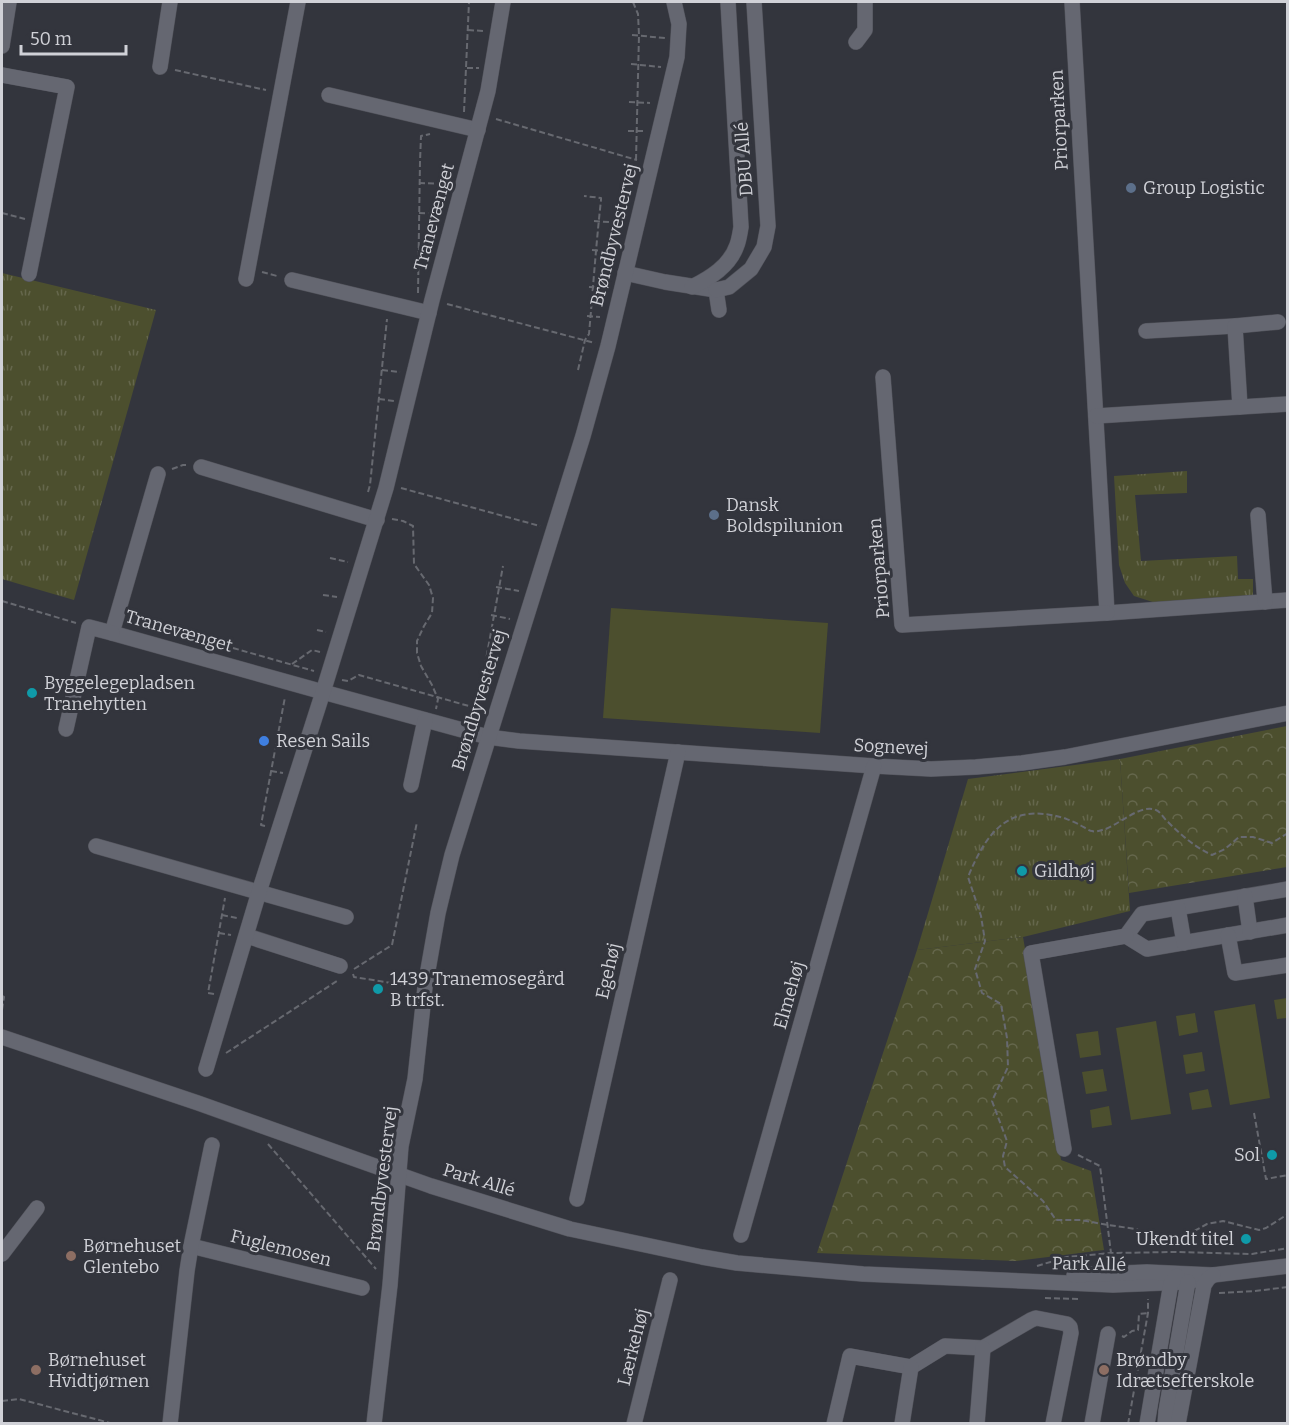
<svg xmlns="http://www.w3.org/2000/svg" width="1289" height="1425" font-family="Bitter,serif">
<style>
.grass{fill:url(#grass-tufts)}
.forest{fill:url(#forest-crowns)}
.garden{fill:#4c4f2e}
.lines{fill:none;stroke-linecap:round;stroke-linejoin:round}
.minor-casing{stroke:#51525a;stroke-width:16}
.path{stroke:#676970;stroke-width:2;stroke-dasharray:6 3;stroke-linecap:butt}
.minor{stroke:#656771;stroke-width:15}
.service-dot{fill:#5c6f8a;stroke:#33353d;stroke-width:2}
.culture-dot{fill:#0f9aa8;stroke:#33353d;stroke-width:2}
.shop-dot{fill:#3f7fe0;stroke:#33353d;stroke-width:2}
.education-dot{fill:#8d6e63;stroke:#33353d;stroke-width:2}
.labels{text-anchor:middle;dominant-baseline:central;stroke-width:6;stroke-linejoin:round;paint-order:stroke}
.street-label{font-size:18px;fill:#d0d1d7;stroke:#33353d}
.poi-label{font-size:18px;fill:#d0d1d7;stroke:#33353d;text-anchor:start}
</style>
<defs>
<pattern id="grass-tufts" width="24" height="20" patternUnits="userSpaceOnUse" patternTransform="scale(1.5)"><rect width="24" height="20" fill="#4c4f2e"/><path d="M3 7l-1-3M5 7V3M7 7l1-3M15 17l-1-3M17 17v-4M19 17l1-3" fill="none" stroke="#65674c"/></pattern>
<pattern id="forest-crowns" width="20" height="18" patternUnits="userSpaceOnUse" patternTransform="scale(1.5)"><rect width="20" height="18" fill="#4c4f2e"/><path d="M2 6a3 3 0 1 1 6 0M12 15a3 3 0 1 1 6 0" fill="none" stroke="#65674c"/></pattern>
</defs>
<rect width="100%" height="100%" fill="#33353d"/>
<g class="grass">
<path d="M2 273 156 310 74 600 2 579Z"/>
<path d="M1187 471V493L1135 495 1141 561 1237 556 1238 579H1253V598L1156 603 1134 596 1125 583 1119 565 1114 476Z"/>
<path d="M1120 759 1130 911 1023 937 917 950 968 779Z"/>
</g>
<g class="forest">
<path d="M1287 726V867L1129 893 1120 759Z"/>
<path d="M1023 937 1061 1160 1091 1171 1104 1250 1016 1261 817 1253 917 950Z"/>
</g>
<g class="garden">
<path d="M611 608 828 623 820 733 603 718Z"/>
<path d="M1287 998V1018L1277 1019 1274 1000Z"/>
<path d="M1255 1004 1270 1098 1230 1105 1214 1011Z"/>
<path d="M1195 1013 1198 1032 1179 1036 1176 1016Z"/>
<path d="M1156 1021 1171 1114 1131 1120 1116 1028Z"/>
<path d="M1098 1031 1101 1055 1080 1058 1076 1034Z"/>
<path d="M1202 1052 1205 1071 1186 1074 1183 1055Z"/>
<path d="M1103 1069 1107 1091 1086 1094 1082 1072Z"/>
<path d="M1208 1089 1212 1107 1192 1110 1189 1093Z"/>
<path d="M1109 1106 1112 1125 1092 1128 1090 1110Z"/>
</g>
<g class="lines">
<g class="minor-casing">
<g id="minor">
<path d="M1072 2 1107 613 1288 600"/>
<path d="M856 42 865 30V2"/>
<path d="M2 46 9 2"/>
<path d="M160 67 170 2"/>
<path d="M2 75 67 87 29 274"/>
<path d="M329 95 478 130"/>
<path d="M625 273 665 282 716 290 719 310"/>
<path d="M246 279 298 2"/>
<path d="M292 280 429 313"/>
<path d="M692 287C710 278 730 266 737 245 739 240 740 233 741 227L728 2"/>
<path d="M716 290 729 287 751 269 764 247 768 226 754 2"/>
<path d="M1146 331 1235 326"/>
<path d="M883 377 902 625 1107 613"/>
<path d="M1240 407 1235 326 1278 322"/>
<path d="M1096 416 1288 404"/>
<path d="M201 467 377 520"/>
<path d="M158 474 112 633 323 692 488 737 519 741 874 766 931 769 976 767 1022 763 1065 757 1288 713"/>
<path d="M1258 515 1265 602"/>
<path d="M66 729 89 627 112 633"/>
<path d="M411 785 425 720"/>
<path d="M96 846 346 917"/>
<path d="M1288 889 1142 914 1126 936 1147 949 1288 925"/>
<path d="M1245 896 1250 932"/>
<path d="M1178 908 1184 943"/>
<path d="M1228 935 1235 973 1288 965"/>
<path d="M247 936 340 966"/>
<path d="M2 1037 198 1103 431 1186 570 1229 702 1257 737 1263 863 1274 1113 1285 1188 1282 1213 1275"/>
<path d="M206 1069 259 892 323 692 386 488 432 300 488 91 503 2"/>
<path d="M1064 1149 1031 953 1126 936"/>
<path d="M577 1199 678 752"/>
<path d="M741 1235 874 766"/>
<path d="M191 1246 362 1288"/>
<path d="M2 1254 37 1208"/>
<path d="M1074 1275 1147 1272 1213 1275 1288 1266"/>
<path d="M170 1424 187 1271 191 1246 212 1145"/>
<path d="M374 1424 390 1285 401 1146 415 1079 425 987 438 913 452 855 583 436 608 346 677 57 679 24 674 2"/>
<path d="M634 1424 670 1280"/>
<path d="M834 1424 850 1356 911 1367 945 1346 983 1348 1031 1320 1036 1318 1067 1324 1070 1327 1071 1333 1053 1424"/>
<path d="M902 1424 911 1367"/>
<path d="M977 1424 983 1348"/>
<path d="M1092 1424 1108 1334"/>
<path d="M1147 1424 1171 1283 1177 1276"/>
<path d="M1165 1424 1166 1411 1188 1282"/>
<path d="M1178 1424 1204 1285 1208 1279 1213 1275"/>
</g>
</g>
<g class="path">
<path d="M633 2 638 14 639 35 636 160"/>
<path d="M468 30 483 31"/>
<path d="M632 35 665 38"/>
<path d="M631 64 661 67"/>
<path d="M467 68H479"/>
<path d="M175 70 266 90"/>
<path d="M629 102 650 103"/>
<path d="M464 112 469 2"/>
<path d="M496 119 637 160"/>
<path d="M628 131H643"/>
<path d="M419 183 449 184"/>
<path d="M2 213 25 219"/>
<path d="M419 213 440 214"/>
<path d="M594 221 622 223"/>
<path d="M418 249 430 250"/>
<path d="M592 250 615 252"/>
<path d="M262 272 277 276"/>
<path d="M589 287 606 288"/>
<path d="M418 293 420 162 421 136 430 134"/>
<path d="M447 304 595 343"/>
<path d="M587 316 600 317"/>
<path d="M382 370 400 372"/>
<path d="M578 370 585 340 589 334C593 289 596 245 601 200V198L584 196"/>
<path d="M379 399 394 401"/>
<path d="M172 469 183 465H186"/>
<path d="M401 488 540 526"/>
<path d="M368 492 370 485 387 319"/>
<path d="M392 519 403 521 413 526 414 564 429 585 433 598 432 613 424 626 417 641V653L421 666 432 685 438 699 436 709"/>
<path d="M330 558 348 562"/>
<path d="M496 587 519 591"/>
<path d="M323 595 337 597"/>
<path d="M2 601 76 623"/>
<path d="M491 615 510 619"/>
<path d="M147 628 152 625 314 671"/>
<path d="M317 630 326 632"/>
<path d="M292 664 312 650 320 652"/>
<path d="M342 680 348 681 359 675 483 710"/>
<path d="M479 681 490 683"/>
<path d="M474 718 477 709 503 566"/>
<path d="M277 737 292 740"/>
<path d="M271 771 283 773"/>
<path d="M265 826 261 825 285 697"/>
<path d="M1288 833 1272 843 1253 837H1239L1225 849 1212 855C1195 847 1182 836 1168 822 1164 819 1161 812 1156 810 1140 803 1115 828 1102 830 1099 831 1095 832 1092 831 1089 831 1084 827 1080 825 1075 822 1069 820 1064 818 1009 802 987 831 968 877L981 916 985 941 975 969 982 993 1001 1004 1007 1038 1008 1067 992 1101 1007 1141 1003 1156 1005 1167 1043 1201 1056 1220H1081L1108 1225 1136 1229 1159 1239 1174 1242 1207 1224 1223 1221 1259 1230 1266 1228 1288 1214"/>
<path d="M222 915 237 918"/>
<path d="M219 933 231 935"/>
<path d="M354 969 392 945 417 822"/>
<path d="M353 974 354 977 410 986"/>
<path d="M214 994 208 993 225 898"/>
<path d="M2 996 4 997 2 1010"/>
<path d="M226 1053 337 981"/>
<path d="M1254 1113 1266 1179 1288 1175"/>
<path d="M268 1144 376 1269"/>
<path d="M1078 1155 1100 1166 1111 1253"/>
<path d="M1037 1266 1067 1257 1111 1253 1175 1252 1252 1254 1288 1248"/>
<path d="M1219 1293 1255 1291 1288 1287"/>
<path d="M1045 1298 1078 1299"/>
<path d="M1122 1336 1124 1337 1132 1331 1138 1330 1139 1314 1148 1313"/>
<path d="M2 1401 19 1399 114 1424"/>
<path d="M1128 1424 1148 1313V1299"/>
</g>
<use href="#minor" class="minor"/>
</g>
<g class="service-dot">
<circle cx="1131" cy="188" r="6"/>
<circle cx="714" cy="515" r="6"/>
</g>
<g class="culture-dot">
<circle cx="32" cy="693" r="6"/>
<circle cx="1022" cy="871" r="6"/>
<circle cx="378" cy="989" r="6"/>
<circle cx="1272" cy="1155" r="6"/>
<circle cx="1246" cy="1239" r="6"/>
</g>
<circle class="shop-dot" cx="264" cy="741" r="6"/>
<g class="education-dot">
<circle cx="71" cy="1256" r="6"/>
<circle cx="36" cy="1370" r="6"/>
<circle cx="1104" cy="1370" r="6"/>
</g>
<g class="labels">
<g class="street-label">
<text transform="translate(1059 120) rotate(-93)">Priorparken</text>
<text transform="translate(744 159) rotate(-94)">DBU Allé</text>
<text transform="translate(434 217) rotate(-75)">Tranevænget</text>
<text transform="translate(614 235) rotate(-76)">Brøndbyvestervej</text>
<text transform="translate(879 568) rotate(-95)">Priorparken</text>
<text transform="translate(179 631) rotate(16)">Tranevænget</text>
<text transform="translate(479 700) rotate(-73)">Brøndbyvestervej</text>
<text transform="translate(891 747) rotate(3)">Sognevej</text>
<text transform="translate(608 971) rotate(-77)">Egehøj</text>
<text transform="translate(789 995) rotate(-74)">Elmehøj</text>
<text transform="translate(382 1179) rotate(-83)">Brøndbyvestervej</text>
<text transform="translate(479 1180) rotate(17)">Park Allé</text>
<text transform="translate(281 1248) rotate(14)">Fuglemosen</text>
<text transform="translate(1089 1264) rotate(1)">Park Allé</text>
<text transform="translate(633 1347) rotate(-76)">Lærkehøj</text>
</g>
<g class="poi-label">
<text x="1143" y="188">Group Logistic</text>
<text x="726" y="505">Dansk<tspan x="726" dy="21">Boldspilunion</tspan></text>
<text x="44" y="683">Byggelegepladsen<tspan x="44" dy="21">Tranehytten</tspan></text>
<text x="276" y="741">Resen Sails</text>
<text x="1034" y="871">Gildhøj</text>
<text x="390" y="979">1439 Tranemosegård<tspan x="390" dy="21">B trfst.</tspan></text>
<text x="1260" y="1155" text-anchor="end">Sol</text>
<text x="1234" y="1239" text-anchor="end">Ukendt titel</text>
<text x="83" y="1246">Børnehuset<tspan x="83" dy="21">Glentebo</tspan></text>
<text x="48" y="1360">Børnehuset<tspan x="48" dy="21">Hvidtjørnen</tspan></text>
<text x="1116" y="1360">Brøndby<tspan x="1116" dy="21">Idrætsefterskole</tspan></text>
</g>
</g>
<rect width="1289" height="1425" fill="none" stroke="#d0d1d7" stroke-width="6"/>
<path d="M21 45v9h105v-9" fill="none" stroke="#d0d1d7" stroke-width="3"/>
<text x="30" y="45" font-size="18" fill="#d0d1d7" stroke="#33353d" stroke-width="4.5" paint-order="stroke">50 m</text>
</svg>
